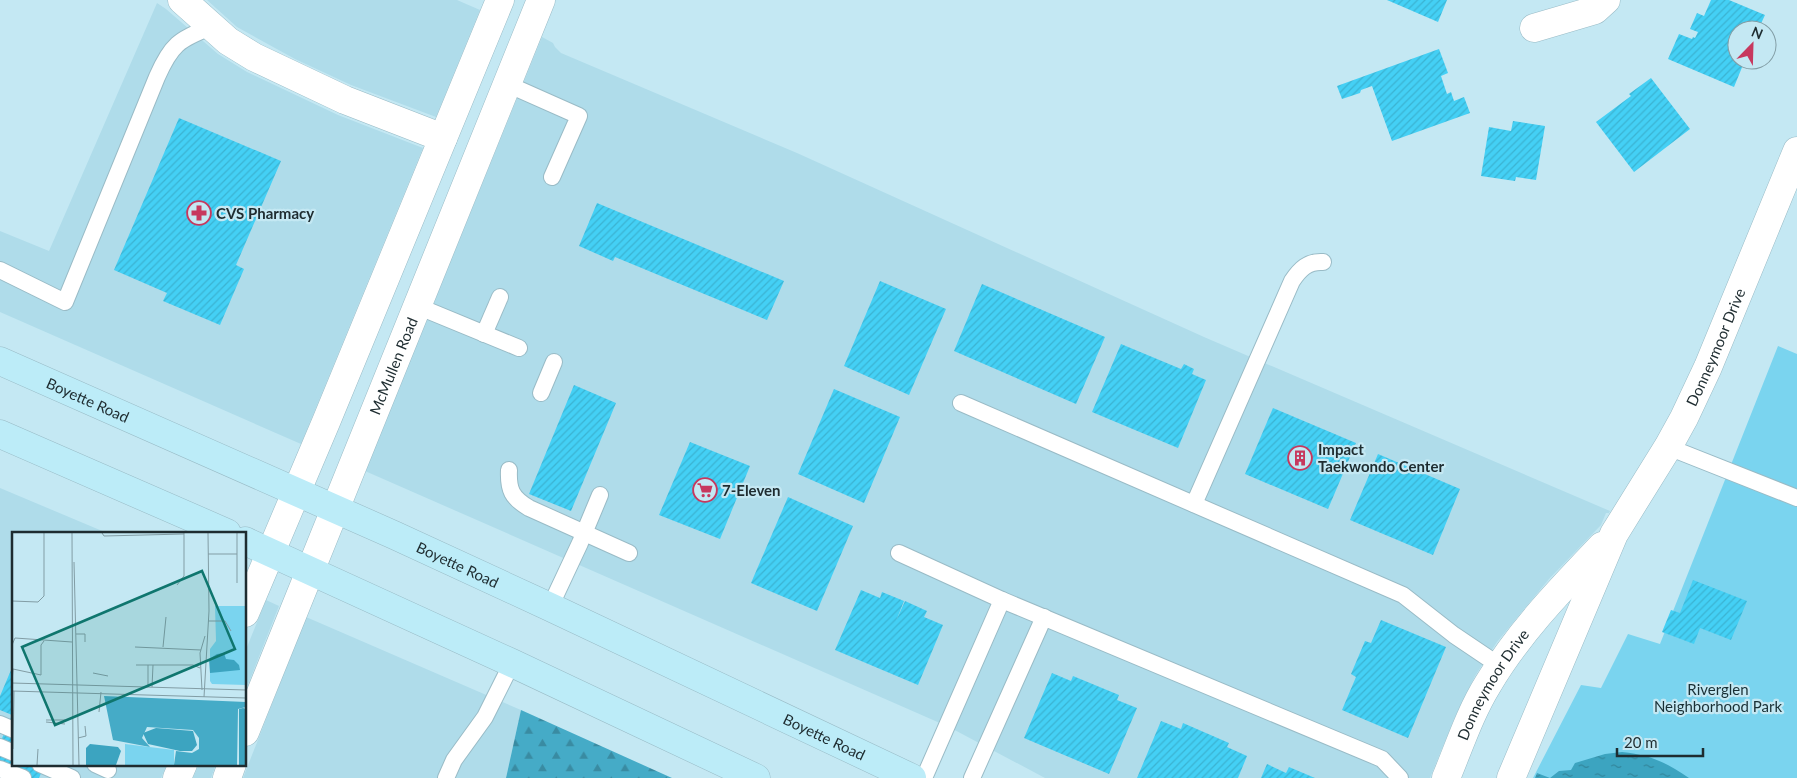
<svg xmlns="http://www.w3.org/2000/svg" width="1797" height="778" font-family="Lato,sans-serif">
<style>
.built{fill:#afdcea}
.green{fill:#7ad4ef}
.forest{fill:url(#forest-firs)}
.water{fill:url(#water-ripples)}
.building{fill:url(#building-hatch)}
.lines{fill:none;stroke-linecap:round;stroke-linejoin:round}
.service-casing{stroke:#99bbc6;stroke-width:18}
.minor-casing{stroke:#99bbc6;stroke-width:29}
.tertiary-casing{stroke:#99bbc6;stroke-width:29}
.secondary-casing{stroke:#99bbc6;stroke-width:29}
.service{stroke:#fff;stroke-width:16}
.minor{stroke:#fff;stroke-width:28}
.tertiary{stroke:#fff;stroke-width:28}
.secondary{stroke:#bcecf8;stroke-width:28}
.labels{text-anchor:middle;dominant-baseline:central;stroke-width:4.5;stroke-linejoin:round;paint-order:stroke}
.poi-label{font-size:15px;font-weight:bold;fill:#1e2c30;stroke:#c4e8f3;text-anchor:start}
.street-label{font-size:15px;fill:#1e2c30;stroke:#c4e8f3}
.park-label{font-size:15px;fill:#193036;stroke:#c4e8f3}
.inset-road{fill:none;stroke:#829da5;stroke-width:1}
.view{fill:#0f766e;fill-opacity:0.15;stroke:#0f766e;stroke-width:2.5}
.inset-edge{fill:none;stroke:#1e2c30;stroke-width:2.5}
</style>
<defs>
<pattern id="forest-firs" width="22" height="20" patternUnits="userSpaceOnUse" patternTransform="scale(1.25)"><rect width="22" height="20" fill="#45abc7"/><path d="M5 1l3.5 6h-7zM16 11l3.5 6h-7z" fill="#398ba2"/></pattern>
<pattern id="water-ripples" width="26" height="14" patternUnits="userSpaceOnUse" patternTransform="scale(1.25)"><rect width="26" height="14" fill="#3ca4c0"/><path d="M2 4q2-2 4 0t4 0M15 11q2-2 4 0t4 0" fill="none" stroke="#32869c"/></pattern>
<pattern id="building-hatch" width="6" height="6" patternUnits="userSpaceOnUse" patternTransform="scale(1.25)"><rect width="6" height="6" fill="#44d0f5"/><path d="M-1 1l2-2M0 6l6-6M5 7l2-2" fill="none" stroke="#3bb3d2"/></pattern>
</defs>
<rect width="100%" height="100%" fill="#c4e8f3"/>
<g class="built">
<path d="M207 0H457L480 10 436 117 351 85 295 59 237 27Z"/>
<path d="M157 3 166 9 218 54 247 72 338 115 423 148 301 444 0 312V231L49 251Z"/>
<path d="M542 37 553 43 555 47 561 53 797 153 1204 337 1610 511 1609 513H1606L1601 525 1549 579 1497 642 1475 676 1454 719 1430 778H1045L949 727 365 471Z"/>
<path d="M0 488 107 533H14V764H167L161 778H0Z"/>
<path d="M266 600 279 606 245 692V652Z"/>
<path d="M306 617 521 710 506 778H243Z"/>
<path d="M199 764H216L211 778H193Z"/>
</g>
<path class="green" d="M1778 346 1797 354V778H1533L1581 685 1601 688 1628 634 1660 644Z"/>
<path class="forest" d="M521 710 672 778H506Z"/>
<path class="water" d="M1622 752C1650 755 1666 762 1689 778H1535L1537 773 1550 778 1559 771 1571 770 1575 763 1605 754Z"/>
<g class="building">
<path d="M1387 0H1447L1438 22Z"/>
<path d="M1711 0H1729L1765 15 1758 30H1737V60H1745L1734 87 1668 59 1679 34 1692 39 1693 37 1695 38 1698 32 1690 29 1697 13 1704 16Z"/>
<path d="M1439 49 1448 73 1441 76 1447 94 1451 92 1454 101 1464 97 1470 113 1392 141 1372 86 1361 90 1360 93 1342 99 1337 86Z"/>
<path d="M1651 78 1690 129 1634 172 1596 122 1631 96 1629 94Z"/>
<path d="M179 118 281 161 236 265 244 269 220 325 163 301 167 293 114 270Z"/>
<path d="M1513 121 1545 126 1536 180 1516 177 1515 181 1481 176 1489 127 1511 131Z"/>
<path d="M597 203 784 281 767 320 615 257 613 261 579 246Z"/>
<path d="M880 281 946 309 909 395 844 366Z"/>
<path d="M982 284 1105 337 1076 404 954 351Z"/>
<path d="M1121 344 1181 369 1184 364 1194 369 1192 374 1206 380 1178 448 1092 412Z"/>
<path d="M574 385 616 403 571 511 529 494Z"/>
<path d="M834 389 900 417 864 503 798 474Z"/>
<path d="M1273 408 1356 443 1328 509 1245 474Z"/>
<path d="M690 442 750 466 720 539 659 515Z"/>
<path d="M1378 454 1460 489 1433 555 1350 520Z"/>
<path d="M788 497 853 526 817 611 751 583Z"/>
<path d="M1693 580 1747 601 1731 640 1700 628 1694 644 1662 632 1671 610 1680 613Z"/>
<path d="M861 590 880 598 882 592 904 601 896 621 905 601 927 611 924 617 943 625 918 685 835 650Z"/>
<path d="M1381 620 1446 647 1408 738 1342 710 1356 677 1351 674 1365 641 1371 643Z"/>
<path d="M14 663V764H45L39 778H0V743L12 715 0 710V696Z"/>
<path d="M1052 673 1071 681 1073 676 1119 695 1117 700 1137 708 1109 774 1024 738Z"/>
<path d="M1161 721 1181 729 1183 723 1229 743 1227 747 1247 756 1238 778H1137Z"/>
<path d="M1267 764 1286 773 1289 767 1315 778H1261Z"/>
</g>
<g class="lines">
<g class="service-casing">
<g id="service">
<path d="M507 84 579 116 552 177"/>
<path d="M0 270 65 302 157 77C171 45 179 39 211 27"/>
<path d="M417 306 519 348"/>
<path d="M484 334 500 297"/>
<path d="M541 393 554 362"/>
<path d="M961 403 1403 595 1454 635 1500 666"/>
<path d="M1668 447 1797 498"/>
<path d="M509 470C508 490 512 498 529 508L629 553"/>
<path d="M1194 504 1292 281C1300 269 1308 261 1323 262"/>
<path d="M899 553 1002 600 1382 759 1400 778"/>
<path d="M550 607 580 543 600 495"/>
<path d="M0 724 14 730"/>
<path d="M0 747 14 753"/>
<path d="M40 764 72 778"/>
<path d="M95 764 108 770"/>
<path d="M0 769 23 778"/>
<path d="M446 778 454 760 485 717 512 663"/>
<path d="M924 778 1002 600"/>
<path d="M972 778 1044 617"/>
</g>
</g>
<g class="minor-casing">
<g id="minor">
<path d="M182 0 228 41 254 57 345 100 443 138"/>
<path d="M1534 28 1595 10 1606 0"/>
</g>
</g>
<g class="tertiary-casing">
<g id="tertiary">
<path d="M245 613 326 422 500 0"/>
<path id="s1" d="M245 732 541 0"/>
<path d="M177 778 183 764"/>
<path d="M227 778 232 764"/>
<path id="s2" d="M1446 778C1459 747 1470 713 1488 684 1519 632 1561 589 1602 546"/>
<path id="s3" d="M1511 778 1614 534 1668 447 1684 418 1708 367 1797 151"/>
</g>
</g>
<g class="secondary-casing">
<g id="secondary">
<path id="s4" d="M0 361 394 535 550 607 912 778"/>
<path d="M0 434 227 533"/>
<path d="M245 541 512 663 756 778"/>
</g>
</g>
<use href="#service" class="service"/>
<use href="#minor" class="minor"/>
<use href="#tertiary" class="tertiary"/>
<use href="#secondary" class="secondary"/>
</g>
<defs>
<g id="pharmacy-ring" transform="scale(1.25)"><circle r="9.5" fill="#c4e8f3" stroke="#c7385e" stroke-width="1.5"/><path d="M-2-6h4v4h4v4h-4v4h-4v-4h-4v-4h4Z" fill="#c7385e"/></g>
<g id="building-ring" transform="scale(1.25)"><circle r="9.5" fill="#c4e8f3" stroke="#c7385e" stroke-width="1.5"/><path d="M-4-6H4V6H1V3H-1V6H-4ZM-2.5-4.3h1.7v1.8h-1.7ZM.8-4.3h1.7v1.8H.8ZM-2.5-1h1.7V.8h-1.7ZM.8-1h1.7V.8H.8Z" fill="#c7385e"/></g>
<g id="supermarket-ring" transform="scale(1.25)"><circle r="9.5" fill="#c4e8f3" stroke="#c7385e" stroke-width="1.5"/><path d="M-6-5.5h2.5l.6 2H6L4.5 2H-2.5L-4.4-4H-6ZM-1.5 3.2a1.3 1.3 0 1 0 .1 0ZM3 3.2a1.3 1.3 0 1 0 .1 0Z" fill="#c7385e"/></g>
</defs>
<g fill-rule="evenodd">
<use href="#pharmacy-ring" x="199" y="213"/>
<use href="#building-ring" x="1300" y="458"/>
<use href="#supermarket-ring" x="705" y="490"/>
</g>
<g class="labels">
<g class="poi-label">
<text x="216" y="213">CVS Pharmacy</text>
<text x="1318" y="449">Impact<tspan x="1318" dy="17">Taekwondo Center</tspan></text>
<text x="722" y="490">7-Eleven</text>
</g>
<g class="street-label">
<text stroke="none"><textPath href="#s3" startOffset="478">Donneymoor Drive</textPath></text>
<text stroke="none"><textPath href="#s1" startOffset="395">McMullen Road</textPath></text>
<text stroke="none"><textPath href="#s4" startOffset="96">Boyette Road</textPath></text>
<text stroke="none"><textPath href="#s4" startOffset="501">Boyette Road</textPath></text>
<text stroke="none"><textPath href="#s2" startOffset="105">Donneymoor Drive</textPath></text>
<text stroke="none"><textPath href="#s4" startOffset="906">Boyette Road</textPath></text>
</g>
<g class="park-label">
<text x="1718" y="689">Riverglen<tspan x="1718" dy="17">Neighborhood Park</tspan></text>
</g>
</g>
<g transform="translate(12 532)">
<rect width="234" height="234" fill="#c4e8f3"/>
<path d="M203 74H234V153L200 152 198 149V117L204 109Z" fill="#7ad4ef"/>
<path d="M92 164 234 170V175L226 177 225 233H162L164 219 180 221 187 217V206L181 198 135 195 130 206 138 215 101 208Z" fill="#45abc7"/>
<path d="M113 212 162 218V233H113Z" fill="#7ad4ef"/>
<path d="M212 121 214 127 222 128 227 133 228 138 198 141 197 127 205 122ZM231 176 234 177V233H227V177ZM144 196 181 199 185 213 180 219H168L136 212 131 201ZM78 212 106 215 109 219 104 233H74V216Z" fill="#3ca4c0"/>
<path class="inset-road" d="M60 1 61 233M90 1 92 4 172 2M225 1V51M196 22H225M62 30 67 233M165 53 172 44V1M0 69 26 70 32 64V1M196 89H213L219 99M64 102H73V110M0 113 3 106 60 110M123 115 189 118M151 115 154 85M0 117V137M124 133H181L188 136M81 141 96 144M0 151 1 137 29 143V113L32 109M0 151 234 158M136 155V133M140 155 141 133M190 158 188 121 193 104M0 159 234 166M192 165 197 79 196 1M87 180 89 160M34 188H53M34 190 53 192M66 206 74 204 73 194M1 217 2 159M25 233 26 217"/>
<path class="view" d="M190 39 223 117 43 193 10 115Z"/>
<rect width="234" height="234" class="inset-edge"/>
</g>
<g transform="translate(1752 45) rotate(23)"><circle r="24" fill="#c4e8f3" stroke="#829da5"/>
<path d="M0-4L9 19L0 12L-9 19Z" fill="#c7385e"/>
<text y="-8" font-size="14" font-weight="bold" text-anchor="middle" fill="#1e2c30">N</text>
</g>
<path d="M1617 748v8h86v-8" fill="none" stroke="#1e2c30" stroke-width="2.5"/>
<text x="1624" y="748" font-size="15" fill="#1e2c30" stroke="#c4e8f3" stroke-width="4" paint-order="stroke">20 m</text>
</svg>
